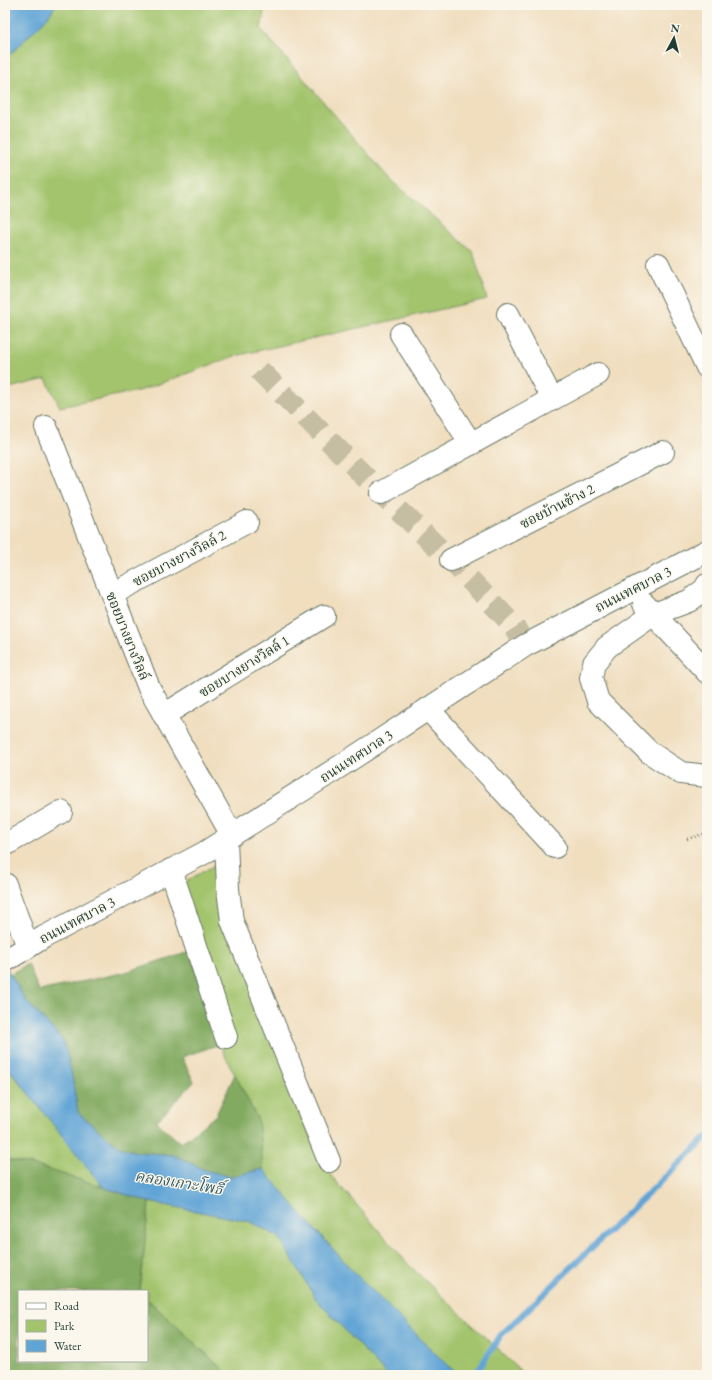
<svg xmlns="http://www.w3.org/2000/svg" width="712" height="1380" font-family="'EB Garamond','Noto Serif Thai',serif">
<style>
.green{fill:#a3c46d;stroke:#618050}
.forest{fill:#82aa60;stroke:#50744a}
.water{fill:#61a4d6;stroke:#407085}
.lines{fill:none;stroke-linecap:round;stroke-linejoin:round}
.stream{stroke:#61a4d6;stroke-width:6}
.minor-tunnel{stroke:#c6bea3;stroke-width:22;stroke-dasharray:22 11;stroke-linecap:butt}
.minor-casing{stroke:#687565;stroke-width:24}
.path{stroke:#687565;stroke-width:2.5;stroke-dasharray:1 3;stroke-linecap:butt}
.minor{stroke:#fff;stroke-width:22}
.labels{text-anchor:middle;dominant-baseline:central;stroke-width:3;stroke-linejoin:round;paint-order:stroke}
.street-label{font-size:14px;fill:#1f3d34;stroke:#fbf7ec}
.water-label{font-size:15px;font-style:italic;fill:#335c65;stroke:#fbf7ec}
</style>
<rect width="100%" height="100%" fill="#fbf7ec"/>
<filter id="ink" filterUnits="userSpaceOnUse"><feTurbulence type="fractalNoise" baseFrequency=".025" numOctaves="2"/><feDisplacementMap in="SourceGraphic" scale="8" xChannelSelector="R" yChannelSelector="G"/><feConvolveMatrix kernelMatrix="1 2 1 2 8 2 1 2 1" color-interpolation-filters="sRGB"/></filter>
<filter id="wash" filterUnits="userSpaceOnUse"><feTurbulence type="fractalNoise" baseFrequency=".012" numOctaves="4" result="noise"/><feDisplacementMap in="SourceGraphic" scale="16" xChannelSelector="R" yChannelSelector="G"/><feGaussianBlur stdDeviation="0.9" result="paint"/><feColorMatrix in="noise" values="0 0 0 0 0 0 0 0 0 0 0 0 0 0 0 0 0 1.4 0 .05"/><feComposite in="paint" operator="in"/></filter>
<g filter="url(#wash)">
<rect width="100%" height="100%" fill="#f0debf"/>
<g class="green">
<path d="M56 5H265L261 29 387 176 473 252 487 299 235 356 142 390 60 407 46 379 5 389V59L47 18Z"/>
<path d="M215 865 320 1163 409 1265 525 1375H459L448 1366 352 1270 302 1215 263 1169 258 1120 223 1052 168 891Z"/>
<path d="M5 1064 103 1187 40 1167 5 1159Z"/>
<path d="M149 1202 248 1221 280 1237 316 1299 387 1375H229L147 1299V1291H140Z"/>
</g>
<g class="forest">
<path d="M189 951 220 1044 182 1057 194 1082 156 1122 181 1143 216 1115 235 1074 258 1120 263 1169 231 1177 205 1170 173 1155 136 1152 119 1147 78 1113 71 1071 63 1040 26 1001 10 974 28 964 39 991 126 972Z"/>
<path d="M5 1159 40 1167 149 1202 140 1291H19V1361H147V1299L229 1375H5Z"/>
</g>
<g class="water">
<path d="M5 5H56L47 18 5 59Z"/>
<path d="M5 965 26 1001 63 1040 71 1071 78 1113 119 1147 136 1152 173 1155 205 1170 231 1177 263 1169 302 1215 352 1270 448 1366 459 1375H387L316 1299 279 1237 248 1221 149 1202 103 1187 5 1064Z"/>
</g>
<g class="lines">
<path class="stream" d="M475 1375 501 1335 707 1137"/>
</g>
</g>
<g filter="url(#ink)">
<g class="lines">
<path class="minor-tunnel" d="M259 370 381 493 451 560 512 624 526 645"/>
<g class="minor-casing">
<g id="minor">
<path d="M658 264 707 367"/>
<path d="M508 314 552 399"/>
<path d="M401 334 471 444"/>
<path d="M46 427 149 688 232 835"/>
<path d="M381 493 598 374"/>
<path d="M451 560 663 452"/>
<path d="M707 585 705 589 689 601 654 614 607 647 594 663 591 678 598 701 649 752 681 773 707 776"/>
<path d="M112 594 247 522"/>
<path d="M644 604 707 672"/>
<path d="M428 709 555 847"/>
<path d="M164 715 324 616"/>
<path d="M226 839 228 889 232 921 329 1161"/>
<path d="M5 845 61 812"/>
<path d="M171 870 226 1037"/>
<path d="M5 884 28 947"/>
<path d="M5 961 44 937 204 853 339 767 526 645 707 551"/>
</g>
</g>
<path class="path" d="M687 839 707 833"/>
<use href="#minor" class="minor"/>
</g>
</g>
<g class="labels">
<g class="street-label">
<text transform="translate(557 506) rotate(-27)">ซอยบ้านช้าง 2</text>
<text transform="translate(179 558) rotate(-28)">ซอยบางยางวิลล์ 2</text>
<text transform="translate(633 589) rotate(-27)">ถนนเทศบาล 3</text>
<text transform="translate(128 636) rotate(68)">ซอยบางยางวิลล์</text>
<text transform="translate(244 666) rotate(-32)">ซอยบางยางวิลล์ 1</text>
<text transform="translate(356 756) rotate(-33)">ถนนเทศบาล 3</text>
<text transform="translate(77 920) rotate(-28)">ถนนเทศบาล 3</text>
</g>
<g class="water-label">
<text transform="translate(179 1182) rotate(9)">คลองเกาะโพธิ์</text>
</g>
</g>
<rect width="712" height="1380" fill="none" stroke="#fbf7ec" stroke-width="20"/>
<rect x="18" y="1290" width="130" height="72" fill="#fbf7ec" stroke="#a3ada2"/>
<rect x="26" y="1303" width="20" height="6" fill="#ffffff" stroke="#a3ada2"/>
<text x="54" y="1310" font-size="12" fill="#1f3d34">Road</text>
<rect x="26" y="1320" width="20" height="12" fill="#a3c46d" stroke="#a3ada2"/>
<text x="54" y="1330" font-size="12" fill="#1f3d34">Park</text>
<rect x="26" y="1340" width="20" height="12" fill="#61a4d6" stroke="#a3ada2"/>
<text x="54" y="1350" font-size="12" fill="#1f3d34">Water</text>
<g transform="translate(674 38) rotate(7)" stroke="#fbf7ec" stroke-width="3" paint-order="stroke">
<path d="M0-3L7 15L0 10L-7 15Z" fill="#1f3d34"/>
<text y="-6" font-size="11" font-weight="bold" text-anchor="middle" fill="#1f3d34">N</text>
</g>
</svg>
